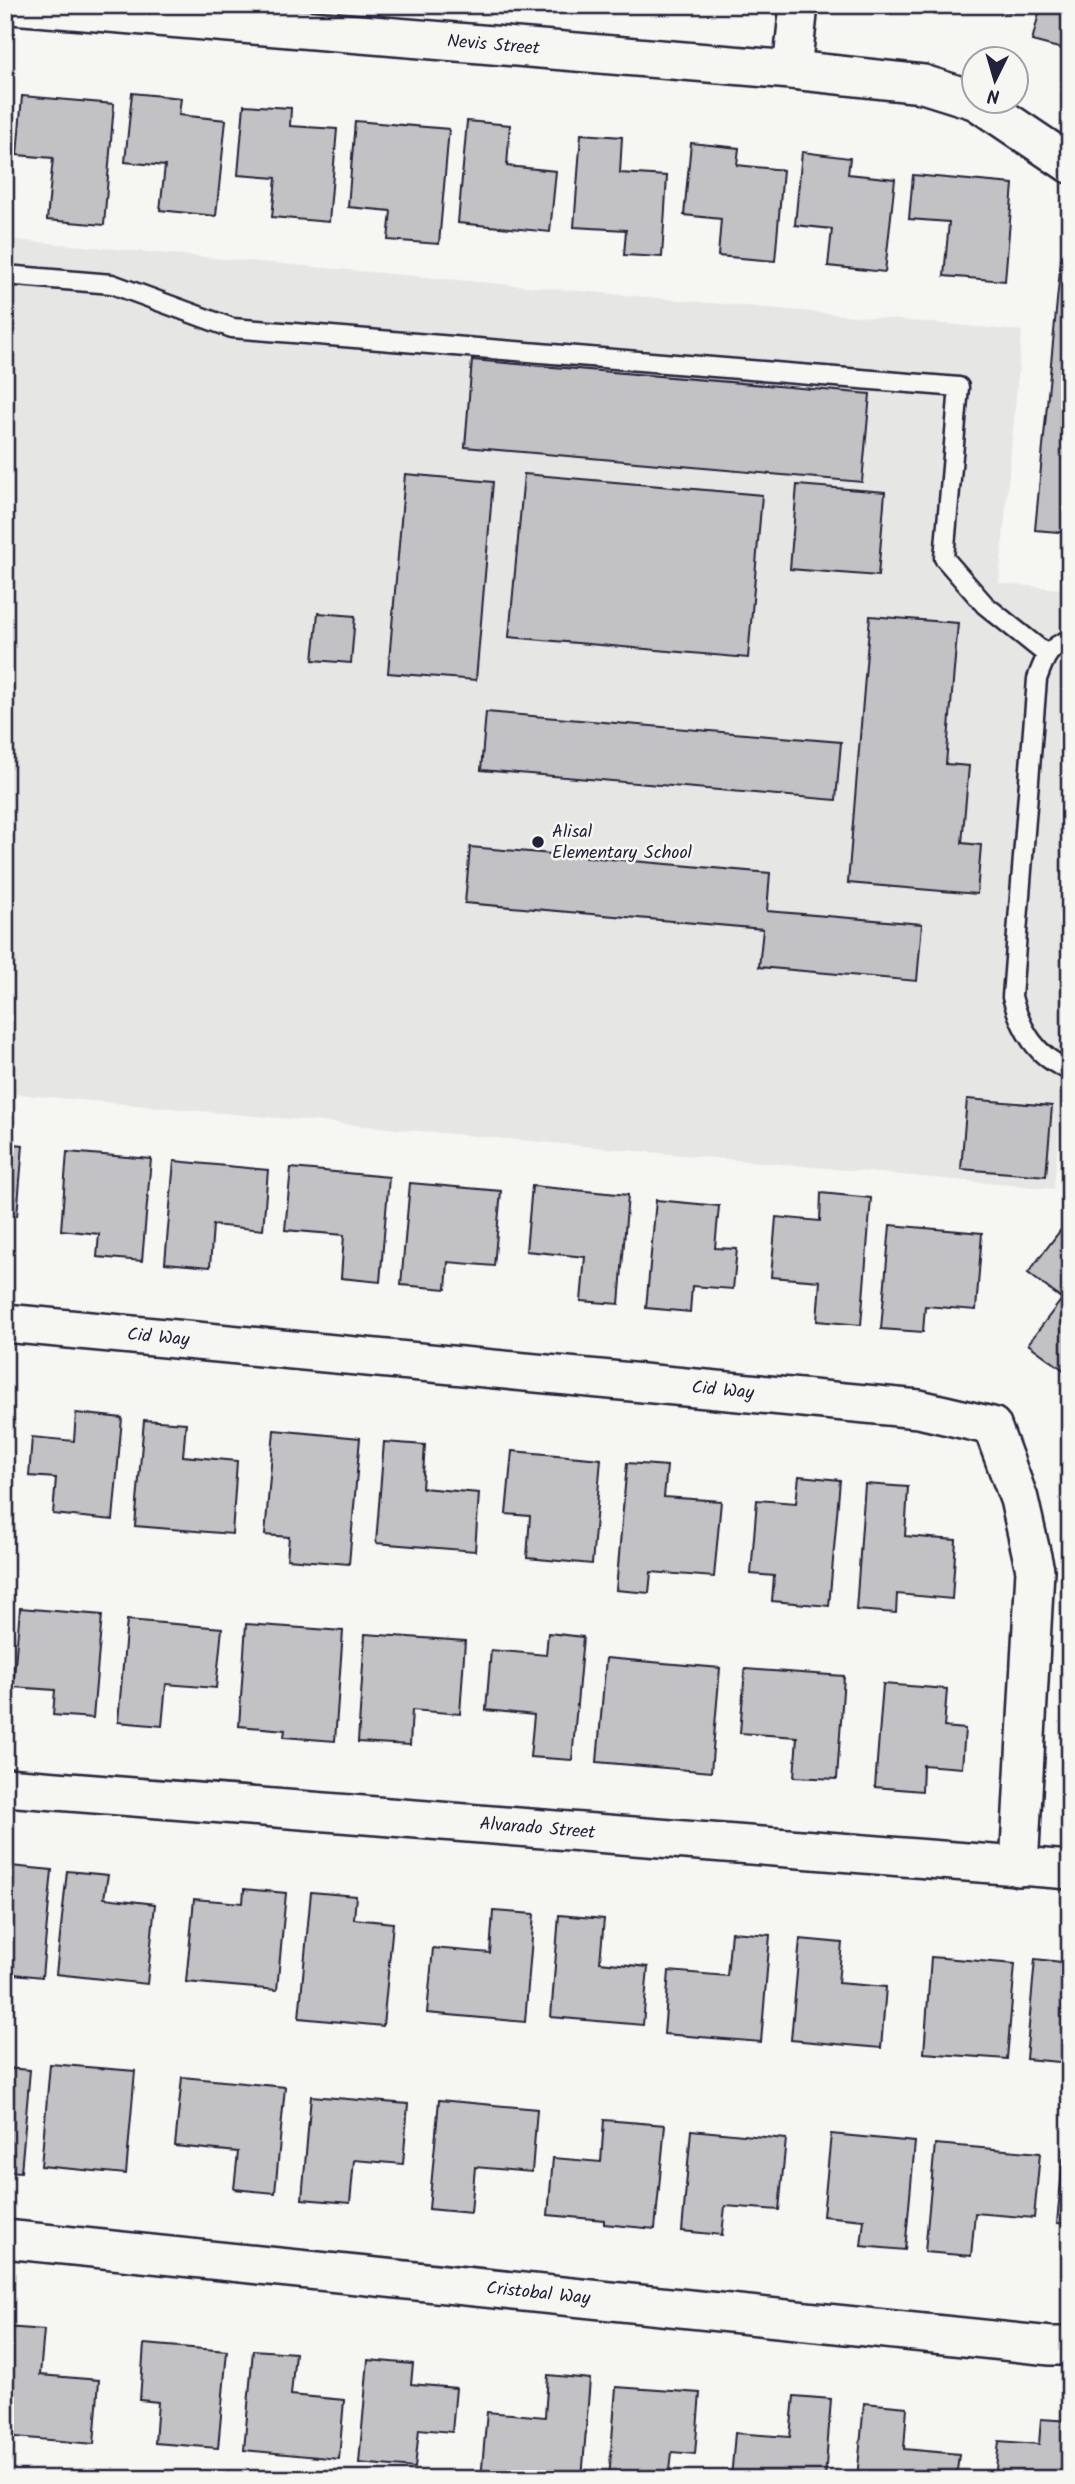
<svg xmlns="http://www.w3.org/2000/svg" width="1075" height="2484" font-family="Kalam,sans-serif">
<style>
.built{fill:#e6e6e4}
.building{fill:#c2c2c4;stroke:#22223b;stroke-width:2}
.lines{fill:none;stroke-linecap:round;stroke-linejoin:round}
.lane-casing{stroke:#22223b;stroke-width:23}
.street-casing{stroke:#22223b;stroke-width:42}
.lane{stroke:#f6f6f2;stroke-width:18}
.street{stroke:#f6f6f2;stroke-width:37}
.poi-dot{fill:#22223b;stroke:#f6f6f2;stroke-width:2.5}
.labels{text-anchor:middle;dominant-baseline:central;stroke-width:5;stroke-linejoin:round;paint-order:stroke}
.street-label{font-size:18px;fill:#22223b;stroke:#f6f6f2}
.poi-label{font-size:18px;fill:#22223b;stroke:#f6f6f2;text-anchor:start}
</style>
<rect width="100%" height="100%" fill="#f6f6f2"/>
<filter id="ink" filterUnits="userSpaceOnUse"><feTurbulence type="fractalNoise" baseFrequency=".0143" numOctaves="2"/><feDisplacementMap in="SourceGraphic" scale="14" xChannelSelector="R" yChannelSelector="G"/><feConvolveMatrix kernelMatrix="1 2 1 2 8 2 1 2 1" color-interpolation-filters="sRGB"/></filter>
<g filter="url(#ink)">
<path class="built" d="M5 239 1022 331 999 583 1070 590V1114H1060L1054 1189 5 1093Z"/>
<g class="building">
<path d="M942 5H1010V12Z"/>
<path d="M1041 5H1070V51L1032 41Z"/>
<path d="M132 93 181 98 179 115 226 120 216 216 160 210 165 166 125 162Z"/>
<path d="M22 96 114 104 104 225 47 220 53 158 17 155Z"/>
<path d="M244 105 291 108 290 126 337 129 329 222 272 217 276 178 238 175Z"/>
<path d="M355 121 449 129 439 244 388 240 391 211 348 207Z"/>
<path d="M467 121 510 125 507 166 556 171 550 232 458 223Z"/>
<path d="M581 134 622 137 620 173 667 176 662 257 624 255 626 230 574 227Z"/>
<path d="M691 143 739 148 737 165 783 170 775 261 718 256 721 219 684 215Z"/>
<path d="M802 152 850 158 848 174 895 179 885 272 828 266 832 229 795 225Z"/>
<path d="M913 175 1013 184 1005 281 944 276 949 222 909 219Z"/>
<path d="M1061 259H1070V533L1035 530Z"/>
<path d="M472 360 870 394 862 482 465 447Z"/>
<path d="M405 474 493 482 476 680 388 673Z"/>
<path d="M524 474 762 495 748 658 509 637Z"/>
<path d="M797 485 885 492 878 576 790 569Z"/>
<path d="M318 613 355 616 351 663 313 660Z"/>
<path d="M870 616 958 623 946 764 969 766 962 843 981 845 977 894 848 883Z"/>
<path d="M486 712 841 742 836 800 481 770Z"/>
<path d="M470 847 770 873 767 911 922 924 917 981 759 967 763 929 465 903Z"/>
<path d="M967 1099 1052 1106 1046 1176 961 1169Z"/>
<path d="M5 1143 23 1145 17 1216H5Z"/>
<path d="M67 1152 151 1159 142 1261 97 1257 99 1234 61 1230Z"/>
<path d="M174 1161 268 1170 263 1230 213 1225 210 1267 165 1263Z"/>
<path d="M291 1168 389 1177 380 1282 341 1278 344 1235 285 1230Z"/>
<path d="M410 1183 501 1191 494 1266 448 1262 446 1289 401 1285Z"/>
<path d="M532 1186 628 1195 619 1304 581 1301 585 1257 526 1251Z"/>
<path d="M821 1193 871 1198 861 1325 817 1321 820 1281 771 1277 776 1217 820 1221Z"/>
<path d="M656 1200 719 1206 715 1248 737 1249 733 1289 692 1286 690 1312 646 1308Z"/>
<path d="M890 1225 982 1233 976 1310 925 1306 923 1332 881 1329Z"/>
<path d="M1063 1227 1070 1232V1365L1065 1371 1028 1344 1062 1299 1028 1273Z"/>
<path d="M76 1413 122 1418 113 1520 53 1514 56 1478 29 1476 32 1437 74 1441Z"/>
<path d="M144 1420 186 1423 183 1456 237 1461 232 1534 135 1526Z"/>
<path d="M274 1430 360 1438 349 1564 287 1559 289 1537 265 1535Z"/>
<path d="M384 1442 425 1445 422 1488 479 1493 475 1551 376 1543Z"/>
<path d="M512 1451 601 1459 592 1564 527 1558 530 1516 506 1514Z"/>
<path d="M627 1463 667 1466 664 1497 721 1501 714 1577 651 1572 649 1593 616 1590Z"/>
<path d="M799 1476 840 1480 829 1606 772 1601 774 1576 751 1574 757 1500 796 1503Z"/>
<path d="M865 1484 908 1487 905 1536 956 1540 952 1599 897 1594 896 1613 856 1610Z"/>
<path d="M20 1608 102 1615 93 1718 53 1715 55 1690 13 1687Z"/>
<path d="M127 1620 222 1628 216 1688 166 1684 162 1726 118 1722Z"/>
<path d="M246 1624 343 1631 335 1741 284 1737 285 1730 239 1726Z"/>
<path d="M548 1633 583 1637 572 1760 530 1757 534 1715 486 1710 491 1650 546 1655Z"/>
<path d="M365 1634 465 1641 460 1714 412 1710 410 1745 358 1742Z"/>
<path d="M606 1658 720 1668 711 1772 597 1762Z"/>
<path d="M745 1669 844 1676 837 1779 794 1777 797 1737 740 1733Z"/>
<path d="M883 1684 947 1689 944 1727 965 1729 962 1768 923 1765 922 1791 875 1787Z"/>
<path d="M10 1866 52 1870 42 1977 5 1973V1890L8 1891Z"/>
<path d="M67 1871 108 1875 104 1898 155 1904 147 1984 56 1974Z"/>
<path d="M244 1889 286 1893 277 1990 186 1982 194 1899 243 1903Z"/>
<path d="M311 1892 356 1896 354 1919 393 1923 383 2026 299 2018Z"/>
<path d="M493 1911 534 1914 525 2022 427 2013 433 1948 490 1953Z"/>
<path d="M559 1915 604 1919 600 1962 648 1967 643 2025 551 2017Z"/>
<path d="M731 1932 770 1935 761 2042 664 2034 669 1971 727 1976Z"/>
<path d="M800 1939 842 1943 838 1983 886 1987 881 2048 791 2040Z"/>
<path d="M931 1957 1015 1964 1007 2059 924 2053Z"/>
<path d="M1035 1959 1070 1963V2063L1026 2059Z"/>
<path d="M50 2064 135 2071 126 2174 41 2166Z"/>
<path d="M5 2068 30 2070 21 2172 5 2171Z"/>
<path d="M182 2077 285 2087 275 2193 234 2189 238 2152 175 2146Z"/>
<path d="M311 2096 408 2104 403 2164 354 2160 350 2203 302 2199Z"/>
<path d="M439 2100 537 2109 532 2172 475 2167 471 2213 429 2209Z"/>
<path d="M604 2120 665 2125 655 2229 604 2224V2220L548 2215 553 2158 601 2162Z"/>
<path d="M691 2130 786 2139 779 2210 725 2206 722 2235 682 2231Z"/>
<path d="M831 2134 915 2142 905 2250 861 2246 864 2220 823 2216Z"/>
<path d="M935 2144 1040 2153 1034 2218 975 2213 971 2256 925 2252Z"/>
<path d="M1063 2159H1070V2224L1057 2223Z"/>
<path d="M6 2327 44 2330 40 2375 99 2380 94 2444 5 2436Z"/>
<path d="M144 2344 227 2351 218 2448 155 2443 158 2402 140 2400Z"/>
<path d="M253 2350 295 2353 291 2395 344 2400 339 2459 244 2450Z"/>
<path d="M368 2360 413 2364 411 2384 456 2388 452 2432 419 2429 415 2468 359 2463Z"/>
<path d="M548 2375 590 2379 582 2479H481L487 2412 545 2417Z"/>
<path d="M616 2387 700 2393 695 2454 672 2452 669 2479H609Z"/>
<path d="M794 2396 831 2399 825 2479H731L735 2433 790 2437Z"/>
<path d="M864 2403 907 2407 904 2449 959 2454 956 2479H857Z"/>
<path d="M1041 2419 1070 2421V2479H995L999 2441 1039 2444Z"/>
</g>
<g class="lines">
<g class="lane-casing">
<g id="lane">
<path d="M5 275 112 284 232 328 959 387 944 558 985 605 1046 654"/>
<path d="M1070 640C1048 646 1044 660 1037 679L1012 997C1021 1029 1036 1058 1070 1070"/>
</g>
</g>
<g class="street-casing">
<g id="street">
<path id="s1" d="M12 5 792 70 923 84 974 100"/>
<path d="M792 70 799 5"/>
<path d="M978 102 1070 164"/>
<path id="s2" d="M5 1323 919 1409 992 1426 1019 1499 1035 1570 1019 1867"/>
<path id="s3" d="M5 1787 1070 1870"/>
<path id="s4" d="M5 2239 1051 2346H1070"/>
</g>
</g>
<use href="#lane" class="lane"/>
<use href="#street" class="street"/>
</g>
</g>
<circle class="poi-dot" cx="538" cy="842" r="7"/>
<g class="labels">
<g class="street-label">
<text stroke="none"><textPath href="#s1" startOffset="483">Nevis Street</textPath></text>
<text stroke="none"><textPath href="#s2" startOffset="154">Cid Way</textPath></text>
<text stroke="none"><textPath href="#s2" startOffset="721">Cid Way</textPath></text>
<text stroke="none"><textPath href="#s3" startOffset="534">Alvarado Street</textPath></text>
<text stroke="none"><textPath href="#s4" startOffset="536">Cristobal Way</textPath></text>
</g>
<g class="poi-label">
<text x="552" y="832">Alisal<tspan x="552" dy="21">Elementary School</tspan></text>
</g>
</g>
<rect width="1075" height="2484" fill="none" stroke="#f6f6f2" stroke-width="28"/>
<rect x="14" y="14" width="1047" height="2456" fill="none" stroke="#22223b" stroke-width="2.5" filter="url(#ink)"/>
<g transform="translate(995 80) rotate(185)"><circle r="33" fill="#f6f6f2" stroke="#a1a1a9" stroke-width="2"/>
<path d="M0-5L12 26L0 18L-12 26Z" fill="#22223b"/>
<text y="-10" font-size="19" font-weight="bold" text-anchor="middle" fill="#22223b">N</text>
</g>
</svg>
